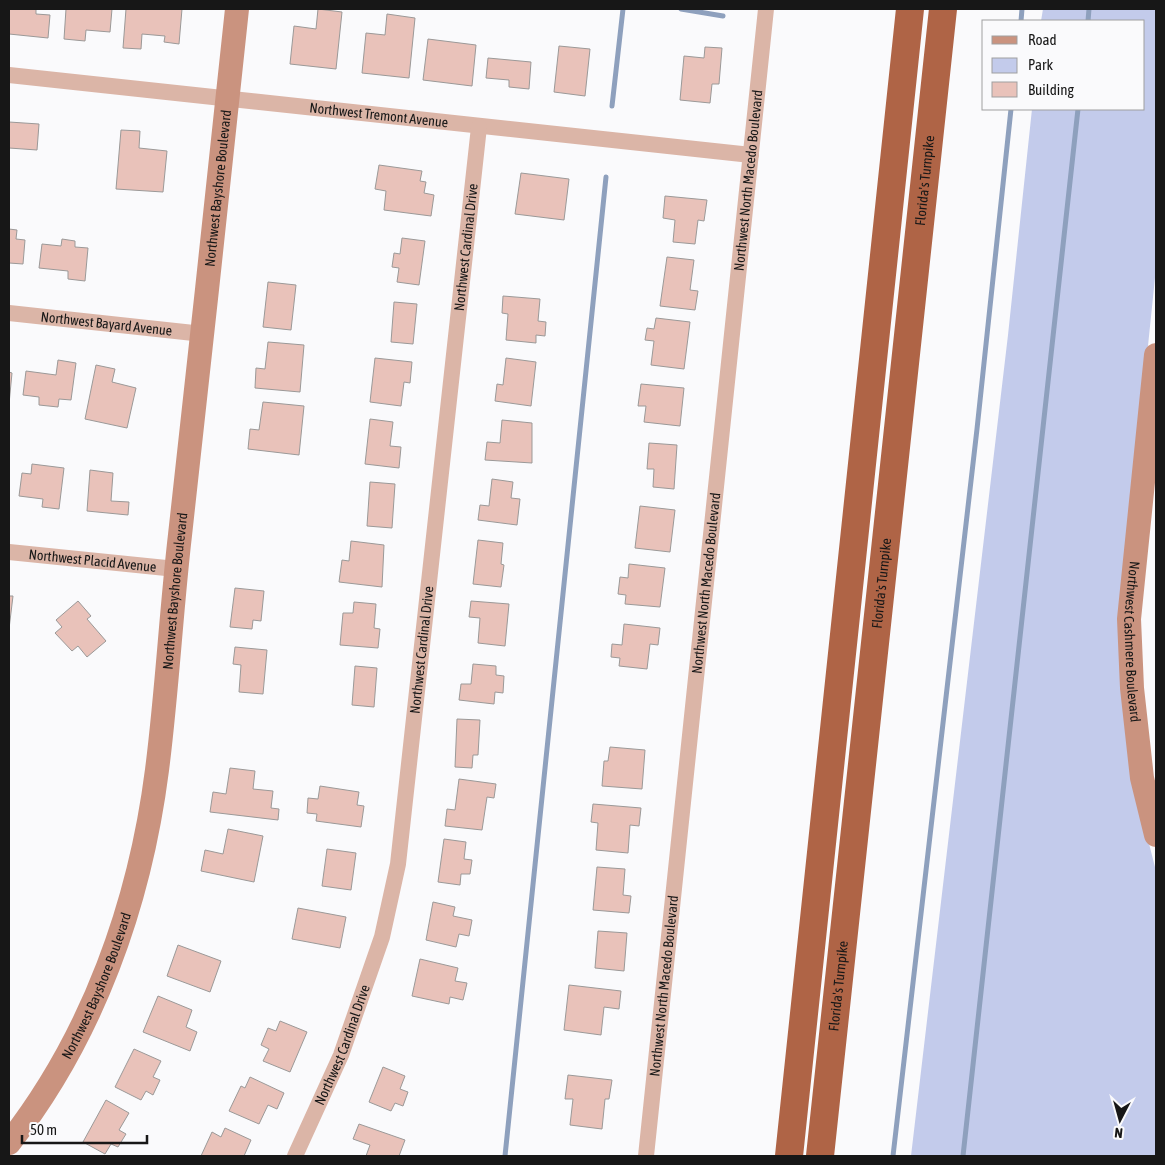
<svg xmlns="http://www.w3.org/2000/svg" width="1165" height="1165" font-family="'Asap Condensed',sans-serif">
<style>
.green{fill:#c3cbeb}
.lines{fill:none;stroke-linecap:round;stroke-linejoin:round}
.stream{stroke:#8ea0bd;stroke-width:5}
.building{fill:#e9c2ba;stroke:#9b9998}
.street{stroke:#dbb5a7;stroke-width:16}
.secondary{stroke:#ca937f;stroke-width:24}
.highway{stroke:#af6446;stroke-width:28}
.labels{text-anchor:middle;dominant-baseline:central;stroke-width:4.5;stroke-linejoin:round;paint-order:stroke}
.street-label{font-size:14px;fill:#171717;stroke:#fafafc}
</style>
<rect width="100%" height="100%" fill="#fafafc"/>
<path class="green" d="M1043 9H1156V268L1120 618 1133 781 1156 871V1156H911L1008 335 1032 109H1144V21H1041Z"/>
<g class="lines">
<g class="stream">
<path d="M681 9 723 16"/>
<path d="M1021 21 1022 9"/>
<path d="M1088 21 1089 9"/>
<path d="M612 106 623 9"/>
<path d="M505 1156 606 177"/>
<path d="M893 1156 977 429 1011 109"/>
<path d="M963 1156 1078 109"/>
</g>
</g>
<g class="building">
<path d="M9 9H36V14L50 15 48 38 9 34Z"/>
<path d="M66 9H112L110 32 86 30 85 41 64 39Z"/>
<path d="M126 9H182L179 44 164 42 165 36 142 34 141 49 123 48Z"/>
<path d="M318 9 342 12 336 69 290 64 294 26 316 29Z"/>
<path d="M387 14 415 18 409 78 362 73 366 33 385 35Z"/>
<path d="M428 39 476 45 472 86 423 80Z"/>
<path d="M559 46 590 49 585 96 554 92Z"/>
<path d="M705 47 722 48 719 84H712L710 103 680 100 684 56 704 58Z"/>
<path d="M488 58 531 62 529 89 509 87V80L486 78Z"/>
<path d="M9 122 39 124 37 150 9 148Z"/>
<path d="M121 130 140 131 139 148 167 151 163 192 116 189Z"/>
<path d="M379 165 422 171 420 181 426 182 424 193 434 195 431 216 384 210 386 191 375 189Z"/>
<path d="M521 173 569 179 564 220 515 214Z"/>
<path d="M665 196 707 200 704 221 698 220 695 244 673 242 675 220 663 218Z"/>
<path d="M9 229 17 230 16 239 25 240 23 264 9 263Z"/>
<path d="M402 238 425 241 419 285 397 282 399 268 392 267 394 253 400 254Z"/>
<path d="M62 239 75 241V247L88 248 85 281 68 279V271L39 268 42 244 61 246Z"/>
<path d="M667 257 694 260 690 290 698 291 695 310 660 306Z"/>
<path d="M268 282 296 285 291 330 263 327Z"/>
<path d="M503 296 540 299 538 321 546 322 545 336 536 335V343L506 340 508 314 502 313Z"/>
<path d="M394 302 417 304 413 344 391 342Z"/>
<path d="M656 318 690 322 684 369 651 365 654 341 645 340 647 328 654 329Z"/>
<path d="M268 342 304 345 300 392 255 388 256 368 265 369Z"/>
<path d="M375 358 412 362 410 383 404 382 401 406 370 402Z"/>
<path d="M506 358 536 362 531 406 495 401 497 384 503 385Z"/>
<path d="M58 360 76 363 71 400 59 399 58 407 39 405V397L23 395 26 371 56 375Z"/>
<path d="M96 365 115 369 112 382 136 388 127 428 85 419Z"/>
<path d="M9 372 12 373 9 404Z"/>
<path d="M641 384 684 388 680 426 644 422 646 406H638Z"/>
<path d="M263 402 304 406 299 455 248 449 250 429 259 430Z"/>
<path d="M370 419 393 422 390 446 401 447 399 468 365 464Z"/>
<path d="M502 420 532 423V463L485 460 487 442 500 443Z"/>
<path d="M649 443 677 445 674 489 653 487 654 469H647Z"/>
<path d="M32 464 64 468 59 509 42 507 43 499 19 496 22 473 31 474Z"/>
<path d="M90 470 113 473 111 501 129 502 128 515 87 511Z"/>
<path d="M492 479 513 482 511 498 520 499 517 525 478 520 480 505 489 506Z"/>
<path d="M370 482 395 484 392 528 367 526Z"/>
<path d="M640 506 675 510 670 552 635 548Z"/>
<path d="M478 540 503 543 501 564 504 565 501 587 473 584Z"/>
<path d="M351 541 384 545 382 587 339 582 342 560 349 561Z"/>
<path d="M629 564 665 568 660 607 625 604 626 595 618 594 620 577 628 578Z"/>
<path d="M235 588 264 591 261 621 253 620 252 629 230 627Z"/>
<path d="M9 596H13L9 629Z"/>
<path d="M78 601 91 616 87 619 106 641 87 657 78 646 72 651 55 633 62 627 56 620Z"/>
<path d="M471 601 509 604 505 646 478 643 480 618 469 617Z"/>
<path d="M354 602 376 604 374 628 380 629 378 648 340 645 343 613H353Z"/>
<path d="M624 624 660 628 658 645 650 644 647 669 619 666 620 658 611 657 612 644 622 645Z"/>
<path d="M235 647 267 650 263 694 239 692 241 665 233 664Z"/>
<path d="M473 664 496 666V675L504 676 503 693 495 692 494 704 459 700 461 684H471Z"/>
<path d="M355 666 377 668 374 707 352 705Z"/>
<path d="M457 719 480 720 478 755H473L472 768 455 767Z"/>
<path d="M610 747 645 750 642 789 602 786 604 761H608Z"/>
<path d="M230 768 255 771 253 789 273 791 271 808 279 809 278 820 210 812 213 792 226 794Z"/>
<path d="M459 779 496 784 494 798 487 797 482 830 445 826 447 809 455 810Z"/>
<path d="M320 786 359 792 357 805 364 806 361 827 316 821 317 814 307 813 308 798 318 799Z"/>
<path d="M593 804 641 808 639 826 630 825 628 853 596 850 598 823 591 822Z"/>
<path d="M228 829 263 836 254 882 201 871 205 850 223 854Z"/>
<path d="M444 839 466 842 464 859 472 860 470 874H461L460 885 438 882Z"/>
<path d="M327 849 356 853 351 890 322 886Z"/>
<path d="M597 867 625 869 623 895 631 896 629 913 593 910Z"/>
<path d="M433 902 455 907 453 916 472 920 469 936 459 934 456 947 426 940Z"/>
<path d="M298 908 346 917 340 948 292 939Z"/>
<path d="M598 931 627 933 624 971 595 968Z"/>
<path d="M178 945 221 961 210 992 167 976Z"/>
<path d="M420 959 458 968 455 981 467 983 463 1000 450 997 449 1004 412 996Z"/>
<path d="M569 985 621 991 619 1009 604 1007 601 1035 564 1030Z"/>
<path d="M158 996 192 1010 186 1027 197 1032 190 1051 143 1032Z"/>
<path d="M280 1021 307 1032 290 1072 263 1061 269 1049 261 1045 268 1028 276 1031Z"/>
<path d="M134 1049 161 1061 153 1077 160 1080 153 1095 146 1091 141 1100 115 1087Z"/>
<path d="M383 1067 405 1076 400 1089 408 1092 403 1106 395 1103 391 1111 369 1102Z"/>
<path d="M568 1075 612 1080 609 1099H605L602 1129 570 1125 573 1099H565Z"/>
<path d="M250 1077 284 1093 277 1109 268 1105 259 1124 229 1111 241 1086 245 1088Z"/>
<path d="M106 1100 129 1113 119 1130 126 1134 118 1147 111 1144 105 1154 83 1142Z"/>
<path d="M359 1124 405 1140 399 1156H366L370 1145 353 1139Z"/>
<path d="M225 1128 251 1140 244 1156H201L212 1132 221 1137Z"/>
</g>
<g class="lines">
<g class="street">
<path id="s1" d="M9 75 751 155"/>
<path id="s2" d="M9 313 203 334"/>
<path id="s3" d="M9 552 176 569"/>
<path id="s4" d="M295 1156 341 1055 382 937 398 864 479 127"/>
<path id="s5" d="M646 1156 766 9"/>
</g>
<g class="secondary">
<path id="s6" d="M1156 355 1129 619 1132 688 1142 778 1156 835"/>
<path id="s7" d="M9 1143C93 1036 140 903 157 770 167 692 171 613 180 535 200 360 218 184 237 9"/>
</g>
<g class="highway">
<path d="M789 1156 910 9"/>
<path id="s8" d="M820 1156 943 9"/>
</g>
</g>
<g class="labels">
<g class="street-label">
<text stroke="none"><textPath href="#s1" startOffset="372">Northwest Tremont Avenue</textPath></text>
<text stroke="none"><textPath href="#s5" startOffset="981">Northwest North Macedo Boulevard</textPath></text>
<text stroke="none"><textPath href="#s8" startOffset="981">Florida's Turnpike</textPath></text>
<text stroke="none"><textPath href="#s7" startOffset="991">Northwest Bayshore Boulevard</textPath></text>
<text stroke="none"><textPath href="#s4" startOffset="931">Northwest Cardinal Drive</textPath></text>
<text stroke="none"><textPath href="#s2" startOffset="98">Northwest Bayard Avenue</textPath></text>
<text stroke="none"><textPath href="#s3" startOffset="84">Northwest Placid Avenue</textPath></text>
<text stroke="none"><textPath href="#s8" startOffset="576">Florida's Turnpike</textPath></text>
<text stroke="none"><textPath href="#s5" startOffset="576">Northwest North Macedo Boulevard</textPath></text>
<text stroke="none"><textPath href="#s7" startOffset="586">Northwest Bayshore Boulevard</textPath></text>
<text stroke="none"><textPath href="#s6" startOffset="288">Northwest Cashmere Boulevard</textPath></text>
<text stroke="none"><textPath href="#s4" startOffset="526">Northwest Cardinal Drive</textPath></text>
<text stroke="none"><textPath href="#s7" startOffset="181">Northwest Bayshore Boulevard</textPath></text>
<text stroke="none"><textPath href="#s5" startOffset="171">Northwest North Macedo Boulevard</textPath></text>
<text stroke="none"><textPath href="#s8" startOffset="171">Florida's Turnpike</textPath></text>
<text stroke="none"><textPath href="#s4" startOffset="121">Northwest Cardinal Drive</textPath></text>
</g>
</g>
<rect width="1165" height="1165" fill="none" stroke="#171717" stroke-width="20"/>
<rect x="982" y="20" width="162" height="90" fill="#fafafc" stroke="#9f9fa0"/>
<rect x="992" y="36" width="25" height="8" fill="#ca937f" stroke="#9f9fa0"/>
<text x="1028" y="45" font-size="15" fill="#171717">Road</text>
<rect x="992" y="58" width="25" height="15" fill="#c3cbeb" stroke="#9f9fa0"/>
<text x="1028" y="70" font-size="15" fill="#171717">Park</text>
<rect x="992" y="82" width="25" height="15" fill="#e9c2ba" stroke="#9f9fa0"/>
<text x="1028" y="95" font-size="15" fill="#171717">Building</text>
<g transform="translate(1120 1120) rotate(186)" stroke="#fafafc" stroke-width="4" paint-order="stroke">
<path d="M0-4L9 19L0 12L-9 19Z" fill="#171717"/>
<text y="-8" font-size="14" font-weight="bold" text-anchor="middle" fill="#171717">N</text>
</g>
<path d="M22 1135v8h125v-8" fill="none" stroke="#171717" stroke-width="2.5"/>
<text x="30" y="1135" font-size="15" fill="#171717" stroke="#fafafc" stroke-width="4" paint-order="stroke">50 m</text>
</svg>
